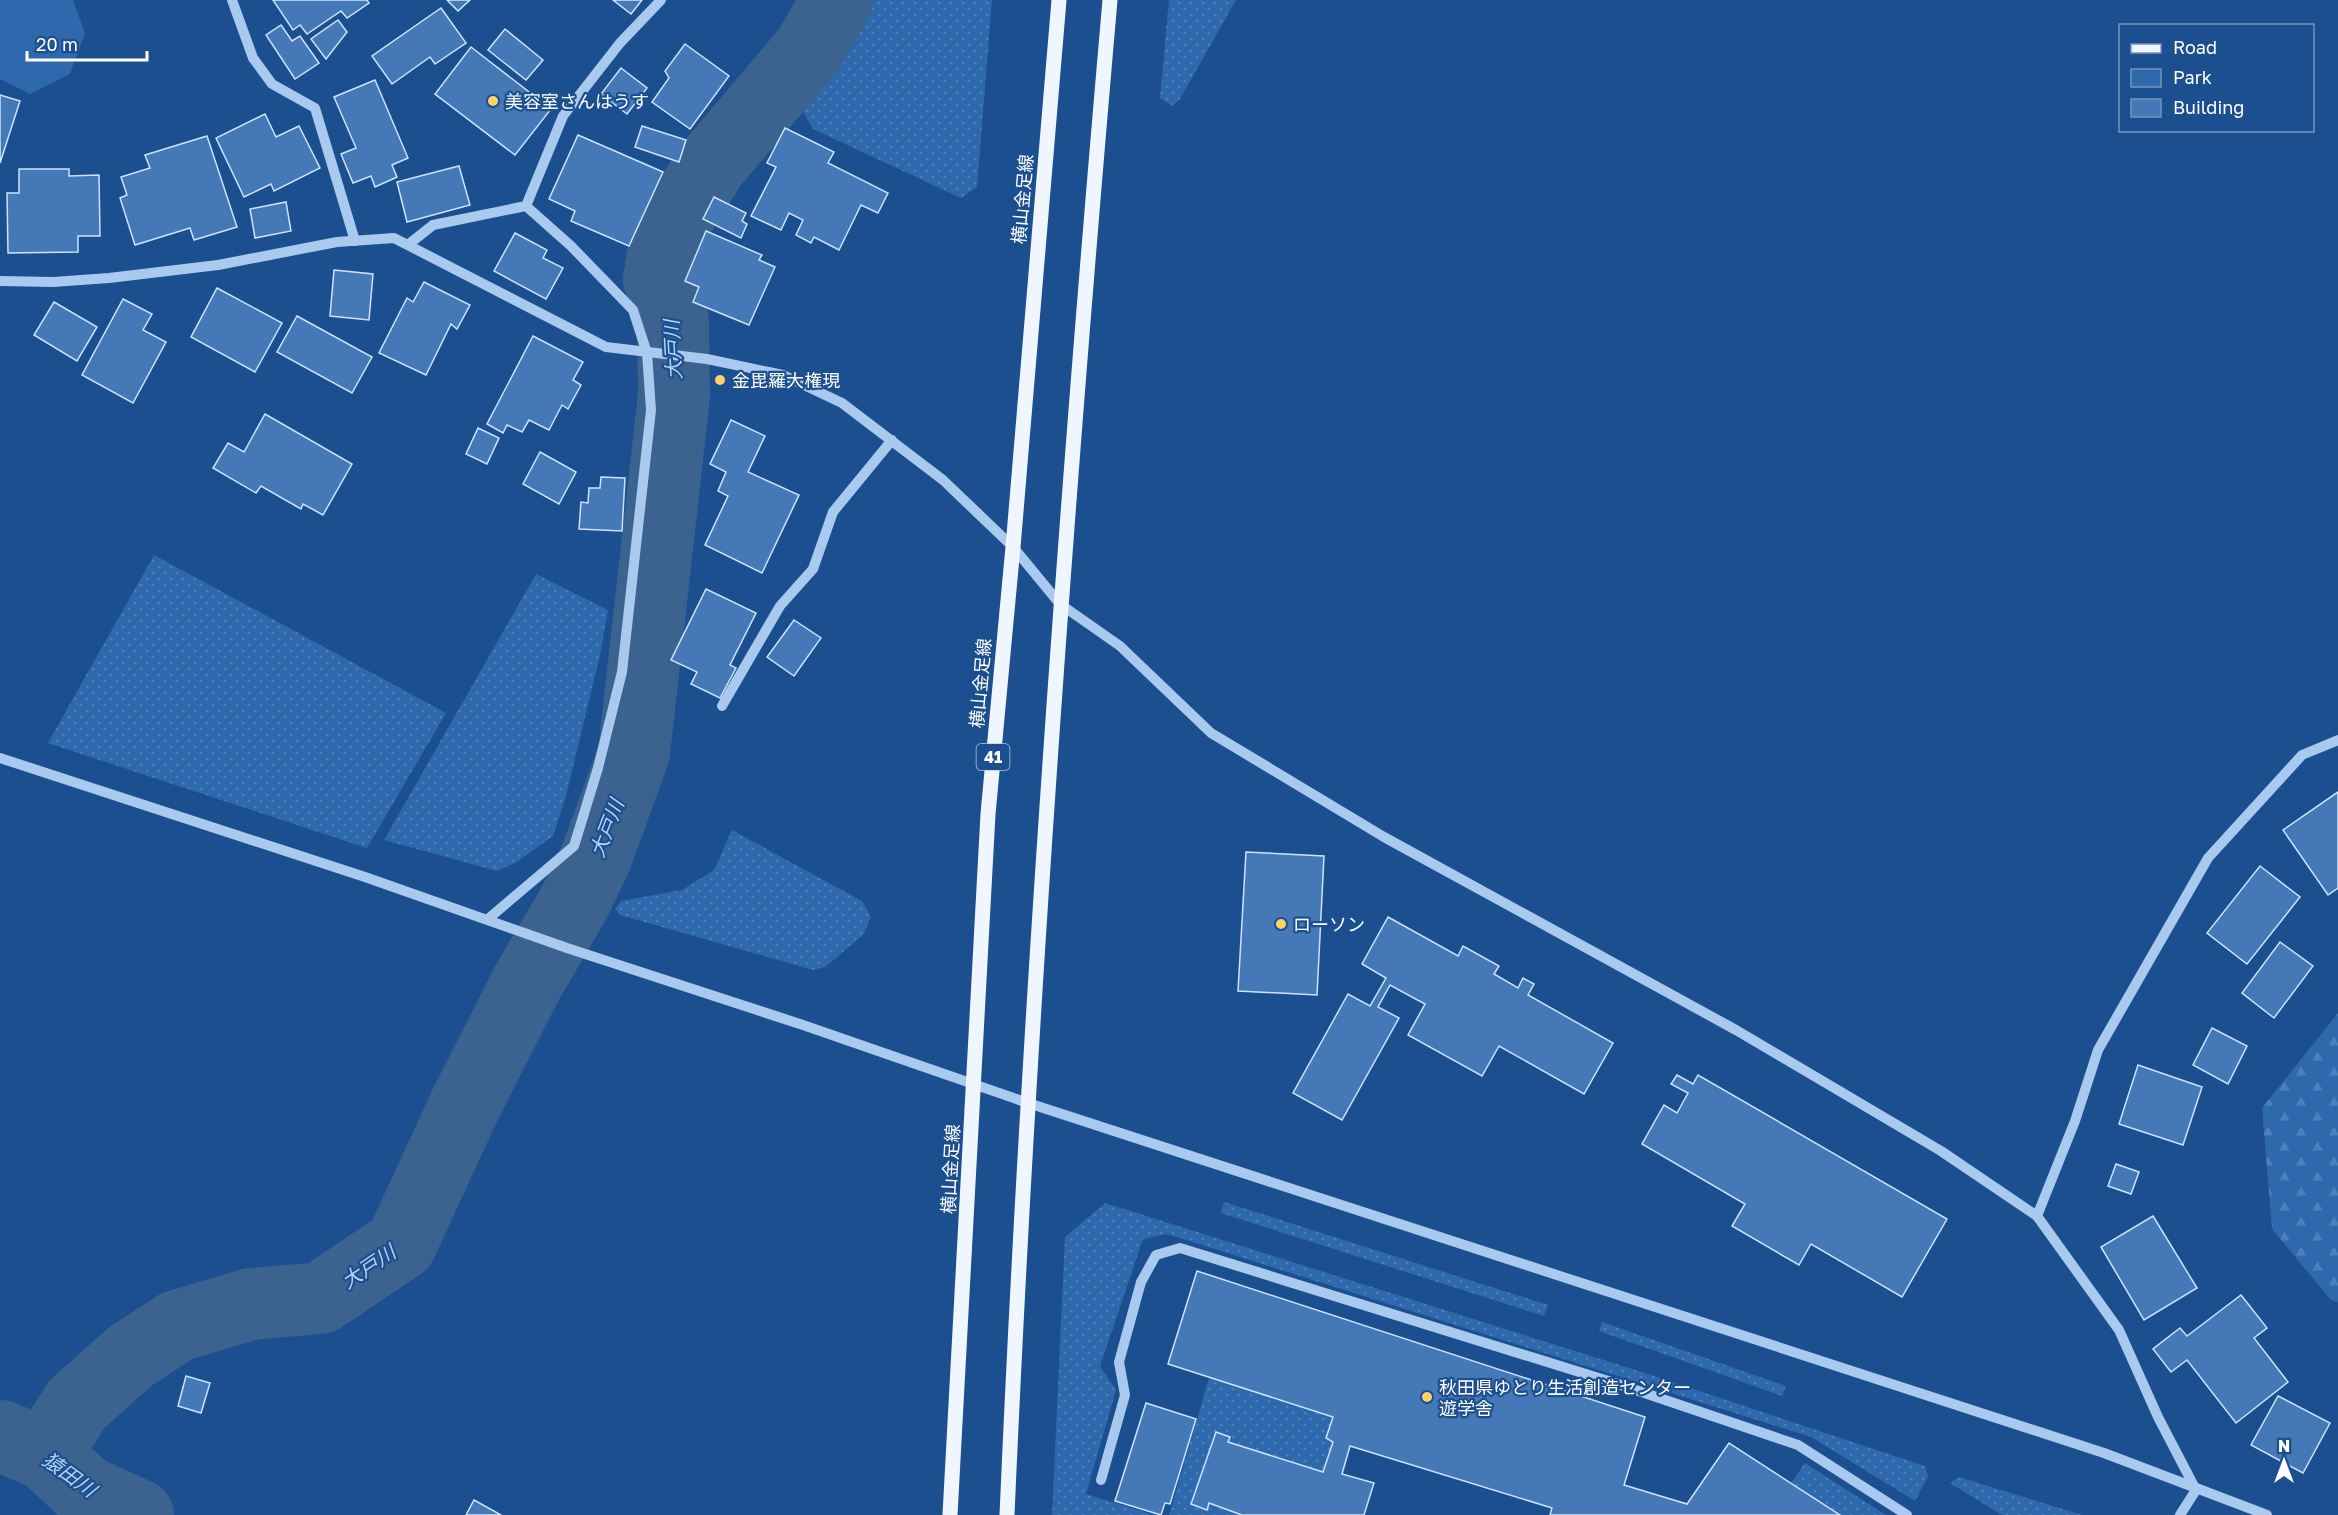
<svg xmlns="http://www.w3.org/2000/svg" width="2338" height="1515" font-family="'Golos Text','Noto Sans JP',sans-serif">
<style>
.grass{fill:url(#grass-dots)}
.forest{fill:url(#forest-firs)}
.green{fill:#2e69ad}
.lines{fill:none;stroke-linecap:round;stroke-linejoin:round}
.river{stroke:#3c6290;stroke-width:72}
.building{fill:#4478b7;stroke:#cfe3fa;stroke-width:1.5}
.minor{stroke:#a9c9ee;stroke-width:10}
.major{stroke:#f0f6ff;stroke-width:15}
.poi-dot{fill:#ffd166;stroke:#1b4f8f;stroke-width:2}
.labels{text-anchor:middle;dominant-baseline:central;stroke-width:4.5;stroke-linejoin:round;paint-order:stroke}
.shield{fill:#1b4f8f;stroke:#bbcadd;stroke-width:1.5}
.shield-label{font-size:16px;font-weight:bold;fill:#fff}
.poi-label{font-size:18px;fill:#fff;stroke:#1b4f8f;text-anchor:start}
.street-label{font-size:18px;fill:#fff;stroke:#1b4f8f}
.water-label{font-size:20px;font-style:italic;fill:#b5d3f5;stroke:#1b4f8f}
</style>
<defs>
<pattern id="grass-dots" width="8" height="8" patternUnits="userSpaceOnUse" patternTransform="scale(1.5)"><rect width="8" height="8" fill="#2e69ad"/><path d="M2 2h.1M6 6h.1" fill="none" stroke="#4d80b9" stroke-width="1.8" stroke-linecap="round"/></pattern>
<pattern id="forest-firs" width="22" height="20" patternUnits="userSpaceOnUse" patternTransform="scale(1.5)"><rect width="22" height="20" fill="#2e69ad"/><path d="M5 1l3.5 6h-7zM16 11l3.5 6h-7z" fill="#4d80b9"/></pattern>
</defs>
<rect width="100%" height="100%" fill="#1b4f8f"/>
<g class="grass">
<path d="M862 0H992L977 187 961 198 813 129 802 110Z"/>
<path d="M1169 0H1236L1180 99 1172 106 1160 98Z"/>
<path d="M154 555 446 713 367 848 48 743Z"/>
<path d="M536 574 608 610 600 655 566 796 553 836 517 862 497 871 384 840Z"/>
<path d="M732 830 862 901 871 917 863 935 825 967 813 970 620 915 615 909 621 901 682 890 714 870Z"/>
<path d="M1224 1202 1548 1305 1544 1316 1221 1213Z"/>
<path d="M1105 1203 1645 1373 1925 1466 1928 1477 1915 1501 1811 1437 1167 1234 1143 1239 1100 1366 1116 1390 1086 1494 1154 1515H1052L1065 1237Z"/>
<path d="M1602 1322 1786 1386 1782 1396 1599 1331Z"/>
<path d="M1209 1378 1333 1417 1326 1438 1333 1442 1323 1472 1228 1442 1230 1437 1216 1432 1191 1504 1206 1510 1209 1503 1242 1515H1169Z"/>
<path d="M1805 1463 1886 1515H1840L1791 1483Z"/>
<path d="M1959 1477 2082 1515H2002L1950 1483Z"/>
</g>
<path class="forest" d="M2338 1013V1302L2331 1300 2272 1229 2262 1108Z"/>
<path class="green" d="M0 0H73L85 33 70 74 30 94 0 79Z"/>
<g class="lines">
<g class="river">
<path d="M1 1436 45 1454 85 1491 138 1515"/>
<path d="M45 1454 77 1404 131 1356 177 1326 251 1304 321 1298 401 1244 465 1105 527 983 574 903 595 860 634 753 674 395 673 321 659 280 666 236 711 165 810 48 837 0"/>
</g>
</g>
<g class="building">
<path d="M273 0H367L369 3 347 18 341 11 307 34 300 25 293 30Z"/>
<path d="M447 0H470L458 11Z"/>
<path d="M613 0H642L631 14Z"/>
<path d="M441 8 466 43 435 64 430 57 392 84 372 56Z"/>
<path d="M338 20 347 32 326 59 311 39Z"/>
<path d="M281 25 292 41 300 36 319 63 295 79 266 35Z"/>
<path d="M505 29 543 60 526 80 488 50Z"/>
<path d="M685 44 729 76 690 129 652 102 669 78 665 71Z"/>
<path d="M471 47 551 109 515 155 435 94Z"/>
<path d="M621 68 647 88 627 114 601 94Z"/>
<path d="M375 80 408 158 392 165 397 177 375 187 371 176 353 183 341 154 356 148 334 97Z"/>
<path d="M0 95 20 101 0 163Z"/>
<path d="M265 114 276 137 299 126 320 168 274 191 271 184 244 197 216 138Z"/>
<path d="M642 126 686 140 679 162 635 147Z"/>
<path d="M785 128 834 152 828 163 888 193 878 213 861 205 839 250 814 237 811 243 796 235 803 220 789 213 781 230 751 216 776 167 767 163Z"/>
<path d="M578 135 663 172 629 246 571 221 575 211 549 199Z"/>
<path d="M207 136 237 227 194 240 190 228 135 245 120 198 127 195 121 177 150 168 145 155Z"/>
<path d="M459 166 470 205 407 222 397 182Z"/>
<path d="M19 169H69V176L99 175 100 236H78V252L8 253 7 193H19Z"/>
<path d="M714 197 746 213 742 221 747 224 741 238 703 219Z"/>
<path d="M286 202 291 231 255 238 250 209Z"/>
<path d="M706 231 762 255 759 260 775 267 749 325 693 302 699 287 685 281Z"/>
<path d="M515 233 547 250 543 258 563 268 546 299 494 271Z"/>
<path d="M334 270 373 274 369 320 330 316Z"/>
<path d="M424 282 470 305 457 329 451 324 426 375 379 353 407 298 413 302Z"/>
<path d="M217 288 282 323 255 372 191 337Z"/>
<path d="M123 299 152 314 143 330 166 342 133 403 82 375Z"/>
<path d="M54 302 97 327 77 361 34 335Z"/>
<path d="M297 316 372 357 352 393 277 352Z"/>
<path d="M533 336 583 362 573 380 581 385 568 409 562 405 549 430 529 420 522 432 507 425 503 433 487 424Z"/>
<path d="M265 414 352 464 323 515 303 504 301 509 261 486 256 493 213 468 228 443 244 452Z"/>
<path d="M731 420 765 436 748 472 799 495 762 573 705 545 728 496 718 491 726 472 710 464Z"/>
<path d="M478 428 499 438 487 464 466 454Z"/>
<path d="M540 452 576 472 559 504 523 484Z"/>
<path d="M601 477 625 478 622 531 579 529 581 502 588 503 589 488H600Z"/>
<path d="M706 589 756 613 730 665 736 668 720 698 691 684 697 672 671 660Z"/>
<path d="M794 620 821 638 794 676 767 657Z"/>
<path d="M2338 792V888L2328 895 2283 830Z"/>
<path d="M1246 852 1324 856 1317 995 1238 991Z"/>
<path d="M2260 866 2300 897 2247 964 2207 933Z"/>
<path d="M1388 917 1458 956 1463 946 1499 966 1494 974 1518 988 1523 978 1534 984 1528 995 1613 1043 1584 1094 1499 1046 1482 1076 1408 1035 1425 1004 1390 985 1378 1007 1399 1018 1342 1120 1293 1093 1348 994 1370 1006 1386 978 1362 964Z"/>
<path d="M2280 942 2313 966 2274 1018 2242 993Z"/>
<path d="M2212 1028 2247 1046 2228 1084 2193 1065Z"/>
<path d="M2138 1065 2202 1087 2183 1145 2119 1124Z"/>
<path d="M1677 1075 1693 1084 1698 1075 1947 1219 1902 1297 1811 1244 1799 1265 1732 1226 1745 1204 1642 1144 1664 1105 1677 1113 1688 1093 1671 1084Z"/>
<path d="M2116 1164 2139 1172 2131 1194 2108 1186Z"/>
<path d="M2153 1216 2197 1288 2144 1320 2101 1247Z"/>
<path d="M1197 1271 1645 1417 1624 1485 1687 1504 1729 1443 1840 1515H1550L1552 1508 1350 1446 1342 1474 1374 1483 1364 1515H1242L1209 1503 1207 1510 1191 1504 1216 1432 1230 1437 1228 1442 1323 1472 1333 1442 1326 1438 1333 1417 1168 1364Z"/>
<path d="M2241 1295 2267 1328 2254 1338 2288 1382 2236 1423 2187 1360 2171 1372 2153 1349 2180 1328 2187 1336Z"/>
<path d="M186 1376 210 1383 201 1413 178 1406Z"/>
<path d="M2278 1396 2330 1423 2303 1473 2251 1445Z"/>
<path d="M1146 1403 1196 1419 1170 1504 1165 1503 1161 1515 1115 1501Z"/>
<path d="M474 1500 501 1515H466Z"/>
</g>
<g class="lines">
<g class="minor">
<path d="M232 0 253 58 272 84 315 108 355 241"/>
<path d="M409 244 433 225 526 206 563 116 620 43 661 0"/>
<path d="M0 281 53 282 109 278 218 265 337 242 394 238 606 347 707 359 783 375 842 403 943 480 1013 547 1060 604 1120 646 1211 733 1384 837 1736 1030 1941 1151 2037 1216 2119 1330 2158 1417 2196 1490 2180 1515"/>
<path d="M722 706 780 606 813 569 833 512 892 440"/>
<path d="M0 758 365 877 567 948 803 1025 1028 1103 2104 1453 2267 1515"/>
<path d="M488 919 574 846 598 768 622 672 651 410 647 353 633 310 571 246 526 206"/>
<path d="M2037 1216 2075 1121 2098 1050 2208 858 2302 755 2338 740"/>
<path d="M1101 1480 1125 1395 1119 1362 1141 1282 1156 1255 1180 1248 1618 1384 1798 1445 1907 1515"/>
</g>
<g class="major">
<path d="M950 1515 988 814 1013 547 1059 0"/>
<path d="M1007 1515C1029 1009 1066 504 1110 0"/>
</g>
</g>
<g class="poi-dot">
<circle cx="493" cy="101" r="6"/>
<circle cx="720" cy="380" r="6"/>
<circle cx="1281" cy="924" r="6"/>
<circle cx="1427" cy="1397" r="6"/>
</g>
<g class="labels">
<rect class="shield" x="976.5" y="744" width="33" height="26" rx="4.5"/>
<g class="shield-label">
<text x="993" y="757">41</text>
</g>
<g class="poi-label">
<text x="505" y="101">美容室さんはうす</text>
<text x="732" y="380">金毘羅大権現</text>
<text x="1293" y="924">ローソン</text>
<text x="1439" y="1387">秋田県ゆとり生活創造センター<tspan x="1439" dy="21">遊学舎</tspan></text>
</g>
<g class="street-label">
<text transform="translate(1022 199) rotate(-85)">横山金足線</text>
<text transform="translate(980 683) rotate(-85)">横山金足線</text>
<text transform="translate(950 1169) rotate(-87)">横山金足線</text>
</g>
<g class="water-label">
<text transform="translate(672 350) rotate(-93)">大戸川</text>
<text transform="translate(606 828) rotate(-69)">大戸川</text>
<text transform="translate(368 1266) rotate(-34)">大戸川</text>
<text transform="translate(70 1474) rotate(36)">猿田川</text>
</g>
</g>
<rect x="2119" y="24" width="195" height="108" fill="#1b4f8f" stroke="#7695bc" stroke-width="1.5"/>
<rect x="2131" y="44" width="30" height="9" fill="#f0f6ff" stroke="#7695bc" stroke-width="1.5"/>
<text x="2173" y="54" font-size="18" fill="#ffffff">Road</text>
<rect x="2131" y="69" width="30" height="18" fill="#2e69ad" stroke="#7695bc" stroke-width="1.5"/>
<text x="2173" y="84" font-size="18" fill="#ffffff">Park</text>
<rect x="2131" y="99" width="30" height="18" fill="#4478b7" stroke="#7695bc" stroke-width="1.5"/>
<text x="2173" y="114" font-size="18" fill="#ffffff">Building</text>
<g transform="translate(2284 1461)" stroke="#1b4f8f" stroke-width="4.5" paint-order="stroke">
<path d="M0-4.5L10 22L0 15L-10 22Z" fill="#ffffff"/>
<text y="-9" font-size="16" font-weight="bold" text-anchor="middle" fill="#ffffff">N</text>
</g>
<path d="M27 51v9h120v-9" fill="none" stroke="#ffffff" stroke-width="3"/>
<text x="36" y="51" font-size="18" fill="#ffffff" stroke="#1b4f8f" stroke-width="4.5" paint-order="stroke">20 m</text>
</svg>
